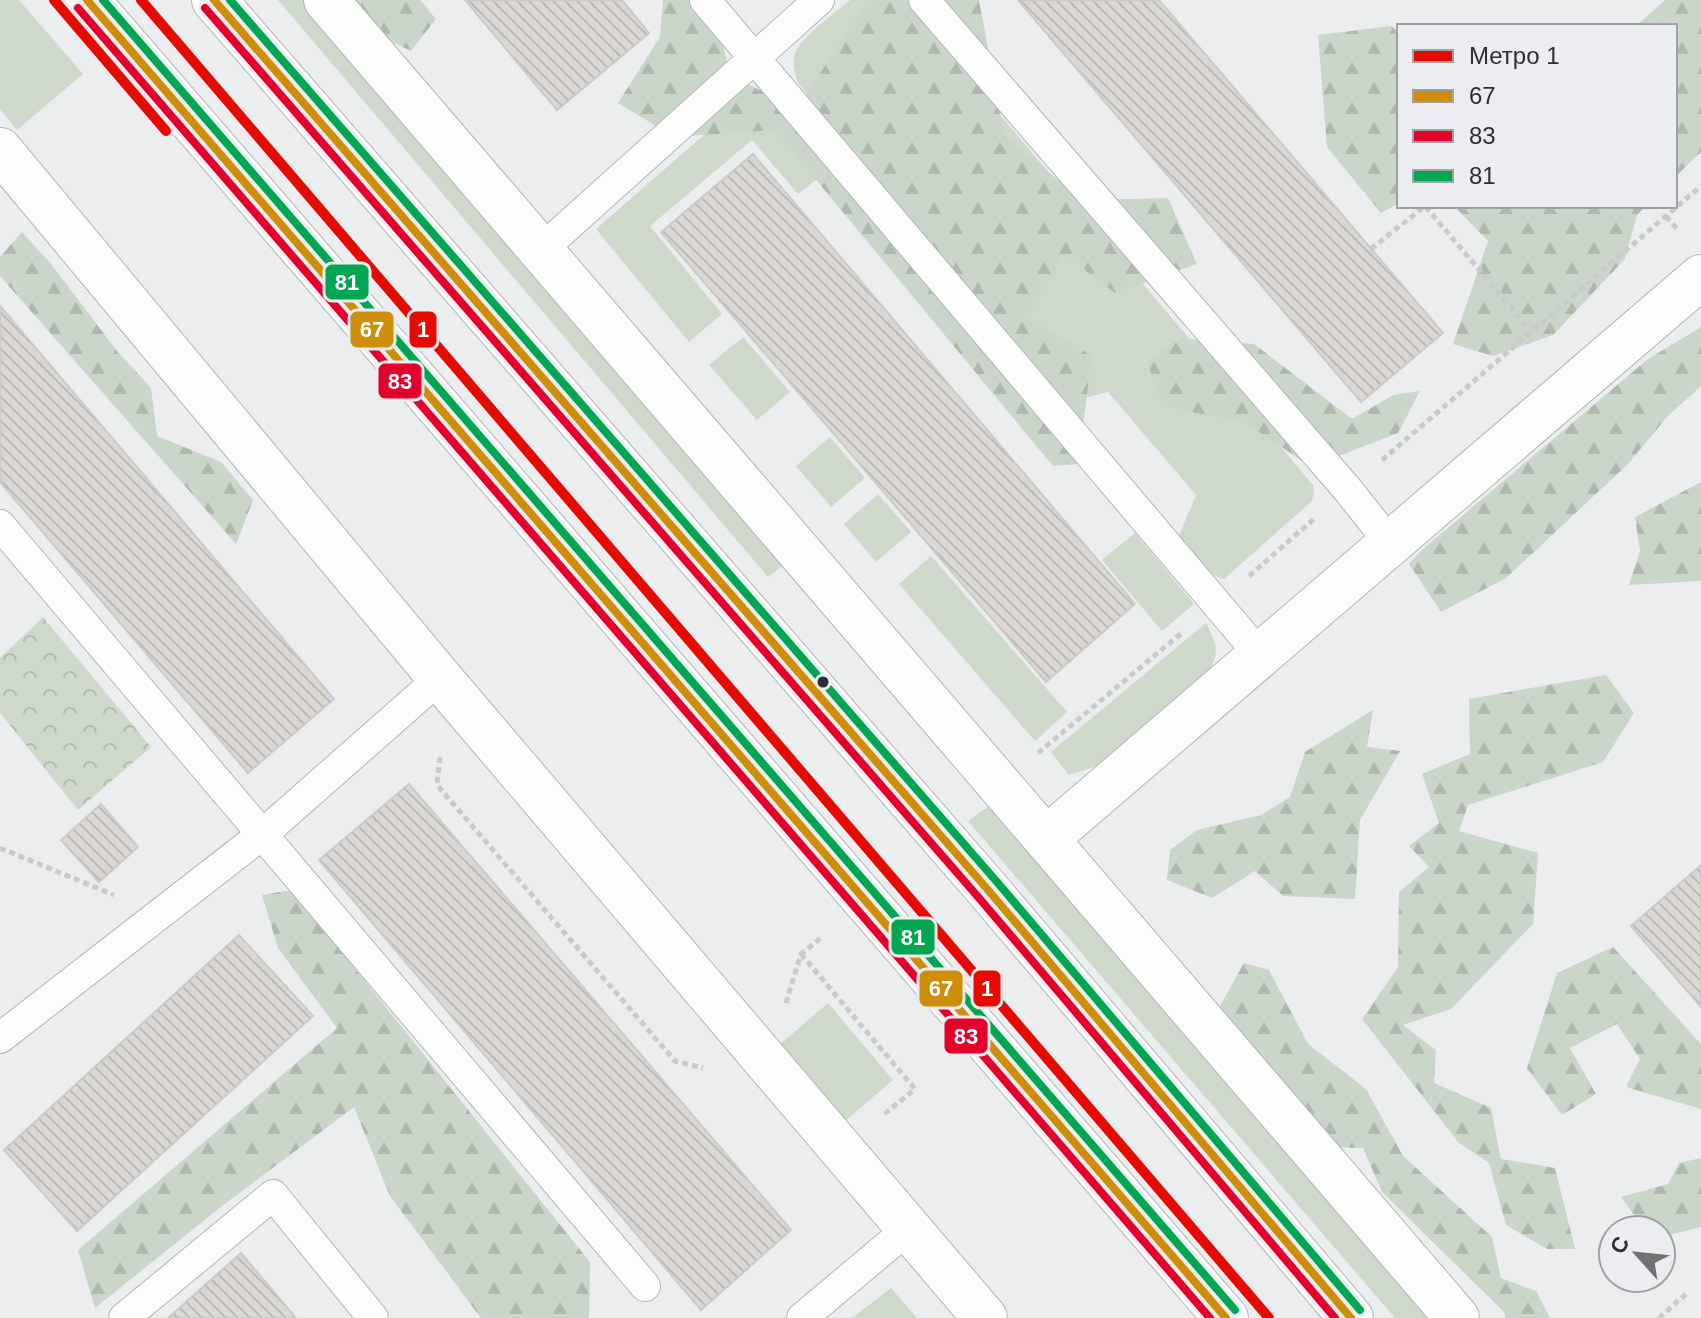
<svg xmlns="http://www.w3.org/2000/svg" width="1701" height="1318" font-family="Arial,sans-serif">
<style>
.grass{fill:#ced9cc}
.forest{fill:url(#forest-firs)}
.park{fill:url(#park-crowns)}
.building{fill:url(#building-back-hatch);stroke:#cacacb;stroke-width:2}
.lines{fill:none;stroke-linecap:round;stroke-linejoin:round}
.lane-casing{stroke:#b4b5b7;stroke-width:32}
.street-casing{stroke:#b4b5b7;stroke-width:46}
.primary-casing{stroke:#b4b5b7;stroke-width:46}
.path{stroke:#cacacc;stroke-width:5;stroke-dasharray:6 4;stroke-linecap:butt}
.lane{stroke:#fcfcfd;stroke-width:30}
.street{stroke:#fcfcfd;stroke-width:44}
.primary{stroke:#fcfcfd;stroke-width:44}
.bus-1-casing{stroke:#ebedf0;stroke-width:14}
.bus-2-casing{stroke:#ebedf0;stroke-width:14}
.bus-3-casing{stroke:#ebedf0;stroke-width:14}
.bus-1{stroke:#cf8e09;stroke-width:8}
.bus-2{stroke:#e4002b;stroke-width:8}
.bus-3{stroke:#00a651;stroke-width:8}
.metro-1-casing{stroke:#ebedf0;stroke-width:16}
.metro-1{stroke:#e50b00;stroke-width:10}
.bus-dot{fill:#2d2e2f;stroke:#ebedf0;stroke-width:3}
.line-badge{stroke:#ebedf0;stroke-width:3}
.badge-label{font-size:22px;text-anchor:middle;font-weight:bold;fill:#fff}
</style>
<defs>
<pattern id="forest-firs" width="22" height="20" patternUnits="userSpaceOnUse" patternTransform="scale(2)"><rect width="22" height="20" fill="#cad6c9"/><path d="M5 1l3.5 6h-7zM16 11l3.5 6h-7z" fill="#aeb8ad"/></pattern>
<pattern id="park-crowns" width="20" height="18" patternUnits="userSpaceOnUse" patternTransform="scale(2)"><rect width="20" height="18" fill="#ced9cc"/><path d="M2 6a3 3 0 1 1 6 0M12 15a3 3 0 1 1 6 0" fill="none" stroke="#b1bbb0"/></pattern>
<pattern id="building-back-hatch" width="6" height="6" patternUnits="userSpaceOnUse" patternTransform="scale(2)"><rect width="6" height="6" fill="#dbd8d4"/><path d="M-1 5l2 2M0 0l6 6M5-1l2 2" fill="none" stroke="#bcbab6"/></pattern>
</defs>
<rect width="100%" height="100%" fill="#ecedef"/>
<g class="grass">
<path d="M0 0H19L83 74 17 130 0 109Z"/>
<path d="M278 0H303L556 297 789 561 768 577Z"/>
<path d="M850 0H903L1313 485 1314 494 1311 502 1224 579 1205 572 1177 540 1196 495 1108 392 1069 402 798 83C795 73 791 61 796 51 805 34 835 13 850 0Z"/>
<path d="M753 92 826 172 798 194 752 140 650 226 722 314 689 342 596 229Z"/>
<path d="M743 337 790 392 757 420 709 365Z"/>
<path d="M830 437 865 478 831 507 796 466Z"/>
<path d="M878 494 911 532 876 562 844 524Z"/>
<path d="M1135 533 1194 604 1162 631 1102 560Z"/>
<path d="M931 556 1067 712 1035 741 899 584Z"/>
<path d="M1206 623C1215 640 1221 653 1209 670L1100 765 1069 775 1051 752Z"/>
<path d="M989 806 1429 1318H1395L968 821Z"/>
<path d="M828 1003 893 1080 844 1122 778 1046Z"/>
<path d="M891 1288 917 1318H852Z"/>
</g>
<g class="forest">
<path d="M306 0H420L436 19 411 51Z"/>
<path d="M663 0H701L715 10 730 75 797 109 868 0H979L1004 134 1082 200 1168 198 1197 264 1115 293 1064 254 1028 317 1092 356 1078 464 1053 466 775 130 674 137 618 103 660 37Z"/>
<path d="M1665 0H1701V152L1675 177V26H1636Z"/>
<path d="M1392 26 1399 34V203L1381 213 1327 147 1318 35Z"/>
<path d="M1454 206H1646L1637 215 1625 259 1553 335 1493 356 1453 344 1488 241Z"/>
<path d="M22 232 51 264 117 351 151 388 157 436 221 462 253 500 236 544 0 276V257Z"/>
<path d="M1701 327V386L1668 416 1627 465 1506 578 1441 612 1409 564 1423 549 1648 359Z"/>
<path d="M1179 338 1254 344 1352 419 1393 395 1420 391 1398 433 1311 467 1246 423 1163 406 1147 362Z"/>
<path d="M1701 482V581L1629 585 1640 551 1635 517Z"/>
<path d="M1606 675 1634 713 1603 762 1468 805 1459 831 1538 853 1533 924 1451 1009 1403 1025 1436 1050 1434 1083 1491 1108 1501 1159 1555 1168 1575 1249H1547L1506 1225 1489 1163 1459 1143 1362 1019 1398 967 1399 892 1429 867 1409 846 1439 823 1422 774 1470 754 1469 699Z"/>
<path d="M1373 710 1367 747 1400 751 1360 820 1355 899 1283 896 1255 871 1212 898 1167 880 1170 850 1197 830 1261 815 1290 797 1305 752Z"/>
<path d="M292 890 590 1262 589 1318H481L390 1196 354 1107 222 1206 95 1308 78 1250 337 1028 278 948 262 895Z"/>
<path d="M1613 947 1701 1044V1109L1626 1087 1640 1059 1617 1024 1570 1048 1596 1094 1562 1115 1527 1068 1557 973Z"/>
<path d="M1244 963 1269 970 1308 1044 1366 1089 1403 1156 1492 1237 1501 1278 1536 1291 1550 1318H1506L1504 1312 1382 1192 1363 1148 1321 1147 1292 1120 1287 1084 1238 1073 1210 1024Z"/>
<path d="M1701 1158V1227L1661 1237V1230H1645L1621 1197 1668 1184 1679 1163Z"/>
</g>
<path class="park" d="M43 617 151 747 78 810 0 713V658Z"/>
<g class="building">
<path d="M465 0H622L649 33 557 110Z"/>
<path d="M1018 0H1159L1443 333 1361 402Z"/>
<path d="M753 154 1135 604 1046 682 661 232Z"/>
<path d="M0 306 334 699 248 773 0 482Z"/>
<path d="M409 784 791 1230 701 1310 319 860Z"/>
<path d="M101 804 138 847 99 882 61 840Z"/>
<path d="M1701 865V1007L1631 926Z"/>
<path d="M239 935 313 1016 77 1231 4 1150Z"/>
<path d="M241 1253 296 1318H168Z"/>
</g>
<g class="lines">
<g class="lane-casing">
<g id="lane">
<path d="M705 0 1260 655"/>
<path d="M924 0 1348 490 1390 543"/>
<path d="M541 250 819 0"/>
<path d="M0 525 645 1286"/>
<path d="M0 1038 264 833 440 678"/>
<path d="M124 1318 273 1195 373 1318"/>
<path d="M802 1318 908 1229"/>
</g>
</g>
<g class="street-casing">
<g id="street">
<path d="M326 0 1457 1318"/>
<path d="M0 150 440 678 985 1318"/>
<path d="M1046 839 1701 277"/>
</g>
</g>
<g class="primary-casing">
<g id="primary">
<path d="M87 0 1226 1318"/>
<path d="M214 0 988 890 1351 1318"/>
</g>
</g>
<g class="path">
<path d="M1666 216 1679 231"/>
<path d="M1371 249 1425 206 1531 331"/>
<path d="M1382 460 1701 186"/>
<path d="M1249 576 1314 519"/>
<path d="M1038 753 1184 631"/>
<path d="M440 757 437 785 675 1061 703 1068"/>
<path d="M0 848 114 895"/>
<path d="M801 954 915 1089 882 1116"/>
<path d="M786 1003 801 954 821 938"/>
<path d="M1659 1318 1687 1293"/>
</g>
<use href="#lane" class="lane"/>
<use href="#street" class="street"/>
<use href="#primary" class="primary"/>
<g class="bus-1-casing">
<g id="bus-1">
<path d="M87 0 1226 1318"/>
<path d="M214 0 988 890 1351 1318"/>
</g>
</g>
<g class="bus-2-casing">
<g id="bus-2">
<path d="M78 8 1210 1318"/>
<path d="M205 8 979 898 1335 1318"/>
</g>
</g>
<g class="bus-3-casing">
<g id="bus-3">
<path d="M103 0 1235 1310"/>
<path d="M230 0 997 882 1360 1310"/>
</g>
</g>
<use href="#bus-1" class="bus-1"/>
<use href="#bus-2" class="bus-2"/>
<use href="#bus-3" class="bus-3"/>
<g class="metro-1-casing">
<g id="metro-1">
<path d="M54 0 166 131"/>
<path d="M141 0 1269 1318"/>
</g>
</g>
<use href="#metro-1" class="metro-1"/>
</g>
<circle class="bus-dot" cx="823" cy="682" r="7"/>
<g class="line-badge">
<rect x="324" y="263" width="46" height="38" rx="8" fill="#00a651"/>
<rect x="349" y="310" width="46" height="39" rx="8" fill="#cf8e09"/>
<rect x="408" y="310" width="30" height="39" rx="8" fill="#e50b00"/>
<rect x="377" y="362" width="46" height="38" rx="8" fill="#e4002b"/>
<rect x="890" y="918" width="46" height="38" rx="8" fill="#00a651"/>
<rect x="918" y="969" width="46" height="39" rx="8" fill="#cf8e09"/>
<rect x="972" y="969" width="30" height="39" rx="8" fill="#e50b00"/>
<rect x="943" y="1017" width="46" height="38" rx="8" fill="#e4002b"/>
</g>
<g class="badge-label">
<text x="347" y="290">81</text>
<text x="372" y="337">67</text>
<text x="423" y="337">1</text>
<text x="400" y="389">83</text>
<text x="913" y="945">81</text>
<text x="941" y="996">67</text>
<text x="987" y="996">1</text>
<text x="966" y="1044">83</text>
</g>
<rect x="1397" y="24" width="280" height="184" fill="#ebedf0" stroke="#9fa1a3" stroke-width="2"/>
<rect x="1413" y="50" width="40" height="12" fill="#e50b00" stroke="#9fa1a3" stroke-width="2"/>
<text x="1469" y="64" font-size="24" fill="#2d2e2f">Метро 1</text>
<rect x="1413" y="90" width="40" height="12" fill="#cf8e09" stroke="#9fa1a3" stroke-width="2"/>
<text x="1469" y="104" font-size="24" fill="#2d2e2f">67</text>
<rect x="1413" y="130" width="40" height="12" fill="#e4002b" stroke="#9fa1a3" stroke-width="2"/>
<text x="1469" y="144" font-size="24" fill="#2d2e2f">83</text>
<rect x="1413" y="170" width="40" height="12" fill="#00a651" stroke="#9fa1a3" stroke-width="2"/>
<text x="1469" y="184" font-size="24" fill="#2d2e2f">81</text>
<g transform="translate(1637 1254) rotate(297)"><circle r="38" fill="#ebedf0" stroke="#9fa1a3" stroke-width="2"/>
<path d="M0-6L14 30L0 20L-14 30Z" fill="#707172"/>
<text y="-12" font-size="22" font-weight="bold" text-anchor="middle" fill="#2d2e2f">С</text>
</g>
</svg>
